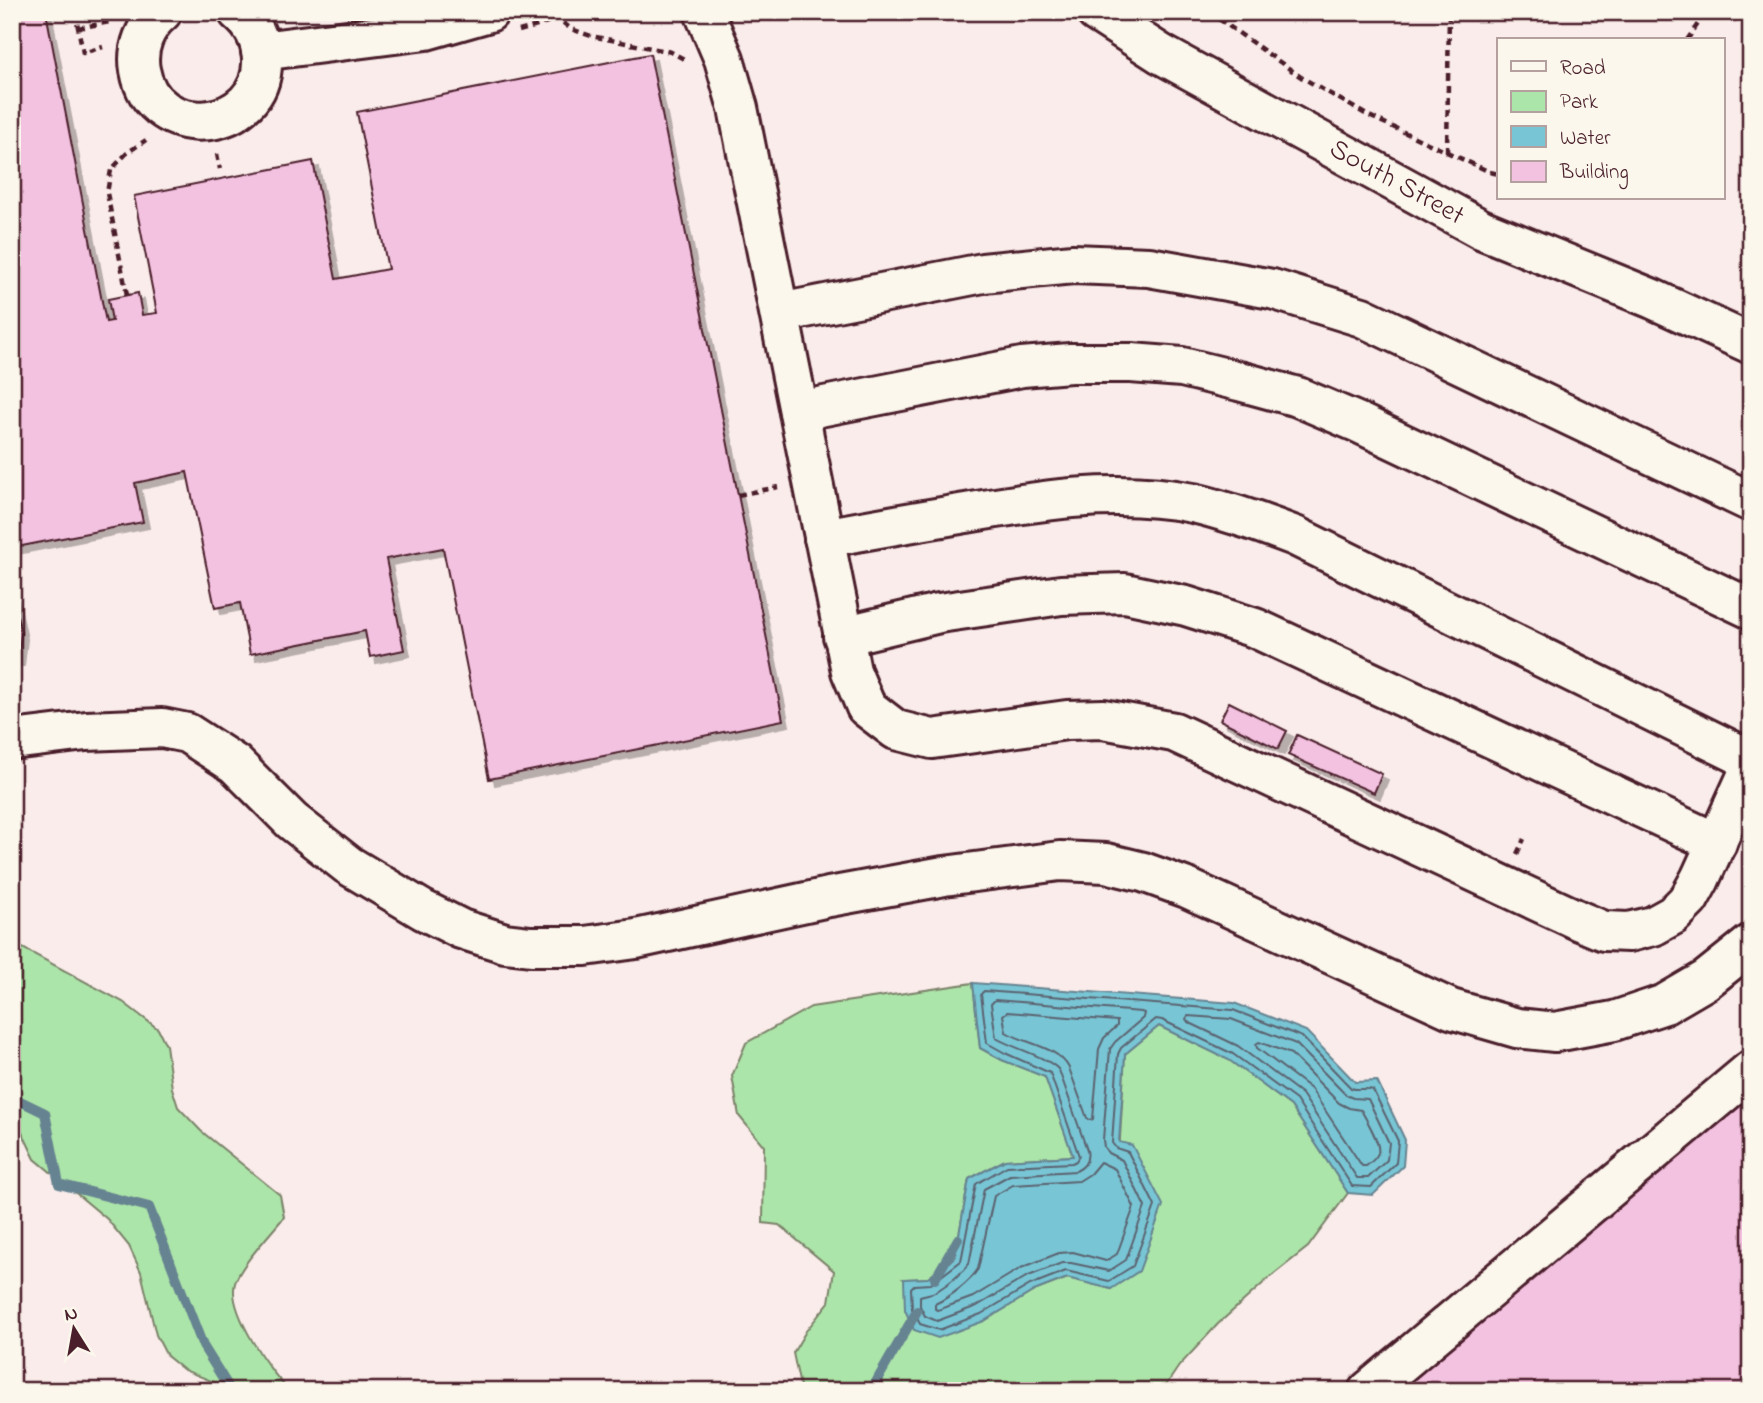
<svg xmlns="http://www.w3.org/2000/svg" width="1763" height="1403" font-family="'Indie Flower',sans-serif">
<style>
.green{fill:#ace5a9;stroke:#7b826a;stroke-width:2}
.water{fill:#78c6d5;stroke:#668391;stroke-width:2}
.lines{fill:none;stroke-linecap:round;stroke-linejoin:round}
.shore{stroke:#5c626f;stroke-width:2}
.stream{stroke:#668391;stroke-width:10}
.building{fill:#f4c2e1;stroke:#4a1f2b;stroke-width:2;filter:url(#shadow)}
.minor-casing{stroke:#4a1f2b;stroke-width:44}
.path{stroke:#4a1f2b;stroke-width:4.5;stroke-dasharray:7 5;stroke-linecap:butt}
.minor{stroke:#fbf7ec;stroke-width:38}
.labels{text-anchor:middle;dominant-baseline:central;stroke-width:5;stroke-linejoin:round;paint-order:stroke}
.street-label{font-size:28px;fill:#4a1f2b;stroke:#fbf7ec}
</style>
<defs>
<filter id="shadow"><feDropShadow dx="6" dy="6" stdDeviation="0" flood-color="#0004"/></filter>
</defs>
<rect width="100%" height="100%" fill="#faecea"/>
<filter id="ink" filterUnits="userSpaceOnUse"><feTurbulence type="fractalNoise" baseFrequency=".0143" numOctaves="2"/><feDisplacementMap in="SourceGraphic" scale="14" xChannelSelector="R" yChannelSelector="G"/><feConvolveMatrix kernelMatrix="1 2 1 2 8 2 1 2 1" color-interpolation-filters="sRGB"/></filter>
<g filter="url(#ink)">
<g class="green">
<path d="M12 941 15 944 123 1002 158 1029 166 1045 172 1088 178 1107 201 1131 280 1195 284 1217C271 1233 240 1266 235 1283 227 1310 270 1373 290 1391H236L184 1370 167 1356 156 1335 141 1272 129 1246 107 1219 35 1159 12 1111Z"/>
<path d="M973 983 980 1048 1002 1060 1045 1077 1073 1156 1005 1160 969 1179 955 1257 928 1278 904 1279 984 1321 1034 1291 1068 1278 1111 1289 1125 1054 1159 1026 1229 1060 1291 1106 1348 1193 1308 1247 1269 1278 1218 1324 1179 1366 1162 1391H801L793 1353 806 1331 829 1302 834 1271 779 1225 763 1223 764 1146 739 1116 732 1076 746 1043 811 1007Z"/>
</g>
<path class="water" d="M973 983 1234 1003 1306 1031 1355 1082 1377 1081 1405 1140 1403 1166 1373 1195 1348 1193 1291 1106 1229 1060 1159 1026 1125 1054 1119 1142 1132 1145 1163 1205 1139 1271 1111 1289 1067 1278 1034 1291 984 1321 938 1338 914 1330 905 1310 904 1279 928 1278 955 1257 969 1179 1005 1160 1073 1156 1045 1077 1002 1060 980 1048Z"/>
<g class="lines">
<g class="shore">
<path d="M984 991 1233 1010 1302 1037 1351 1088C1358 1091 1366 1087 1373 1090L1398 1141 1396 1163 1371 1187 1352 1186 1296 1100 1233 1054 1162 1020 1156 1019 1121 1048 1118 1054 1112 1143 1116 1148 1128 1152 1155 1206 1133 1266 1109 1281 1066 1271 1030 1285 981 1314 939 1330 920 1324 912 1309 911 1288 914 1285 931 1284 961 1261 976 1184 1007 1166 1072 1163 1076 1161 1079 1156 1050 1073 1005 1053 987 1043 981 994Z"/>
<path d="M995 1000 1141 1012 1144 1013 1143 1018 1115 1042 1110 1049 1103 1140 1104 1147 1108 1153 1122 1160 1145 1207 1126 1260 1109 1271 1071 1263H1062L1026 1277 977 1306 937 1321 925 1316 920 1306V1296C925 1294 932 1294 937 1291 948 1284 961 1274 969 1264L984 1189 1010 1175 1076 1171C1085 1167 1089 1160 1087 1150L1059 1070C1048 1057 1013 1048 996 1038L991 1004Z"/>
<path d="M1007 1012 1117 1021V1026L1104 1038 1099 1049 1093 1119 1090 1120 1087 1118 1069 1068C1057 1046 1026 1044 1006 1032L1003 1015Z"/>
<path d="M1188 1016 1231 1019 1296 1044 1346 1095 1353 1098 1368 1099 1389 1143 1387 1160 1368 1178H1357L1302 1094 1238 1046 1188 1022 1186 1019Z"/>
<path d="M1259 1042 1291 1054 1339 1103 1349 1108 1361 1110C1366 1119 1381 1143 1378 1153 1376 1159 1370 1163 1366 1166H1362L1311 1089 1257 1048 1256 1044Z"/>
<path d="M1100 1162 1115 1169 1134 1207 1117 1254 1106 1261 1073 1252 1059 1253 1021 1268 973 1297 938 1310 935 1309V1304C950 1297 969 1283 978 1269L994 1196 1013 1185 1079 1181 1090 1174Z"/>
</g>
<g class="stream">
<path d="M12 1097 45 1113 59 1184 149 1207 203 1346 231 1391"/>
<path d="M935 1279 958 1239"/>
<path d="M869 1391 876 1382 917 1311"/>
</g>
</g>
<g class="building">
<path d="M12 12H46L106 322 112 321 108 299 138 293 142 315 157 313 134 196 313 161 336 279 388 269 357 112 650 54 783 720 489 779 443 548 386 559 404 650 370 657 365 631 250 654 240 603 215 608 187 472 135 483 143 522 12 548Z"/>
<path d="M12 591 21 633 18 660H12Z"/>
<path d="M1229 702 1287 731 1278 749 1220 720Z"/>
<path d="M1297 735 1382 774 1374 793 1288 755Z"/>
<path d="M1750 1085 1751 1391H1390Z"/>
</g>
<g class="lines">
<g class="minor-casing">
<g id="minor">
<path d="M162 12C145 26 136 48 140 70 153 145 265 133 262 59 261 40 253 24 238 12"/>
<path d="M704 12 724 59 738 108 851 671 866 707 896 730 932 739 1067 720 1103 719 1174 732 1580 921 1604 931 1629 932 1653 926 1673 915 1689 899 1700 879 1751 767"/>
<path id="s1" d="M1096 12 1161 54 1481 229 1653 299 1751 344"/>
<path d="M261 51 426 30 489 12"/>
<path d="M780 313 983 273 1073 264 1149 267 1272 289 1362 317 1751 502"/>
<path d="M799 411 1022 367 1070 363H1131L1182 367 1239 381 1298 397 1359 423 1751 609"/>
<path d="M824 538C871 529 919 521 966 513 1041 500 1117 488 1193 503 1228 511 1261 523 1295 536L1751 760"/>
<path d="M843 636 939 613 1001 604 1061 595 1125 593 1186 606 1255 628 1717 843"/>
<path d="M12 740 86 731 162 728 187 733 235 764 292 821 348 865 423 910 461 929 505 943 531 946H585L636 939 829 897 944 876 1060 861 1106 863 1143 872 1187 888 1451 1009 1517 1028 1555 1032 1614 1021 1665 1004 1706 980 1751 944"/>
<path d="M1368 1391 1751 1070"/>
</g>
</g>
<g class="path">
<path d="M75 12 83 53 103 47"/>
<path d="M1209 12 1301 77 1367 115 1490 172 1499 174"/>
<path d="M78 28 110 22"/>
<path d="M519 31 537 26 557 18 571 29 591 36 671 52 684 59"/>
<path d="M1687 40 1706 12"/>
<path d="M1447 152 1449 12"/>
<path d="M217 154 220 169"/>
<path d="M127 295 107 193 111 170 127 153 146 140"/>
<path d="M738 495 778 487"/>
<path d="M1517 854 1524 839"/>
</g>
<use href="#minor" class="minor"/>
</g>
</g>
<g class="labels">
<g class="street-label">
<text stroke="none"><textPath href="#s1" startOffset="346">South Street</textPath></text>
</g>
</g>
<rect width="1763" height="1403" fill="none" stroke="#fbf7ec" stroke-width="42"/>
<rect x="21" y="21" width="1721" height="1361" fill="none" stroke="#4a1f2b" stroke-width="2.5" filter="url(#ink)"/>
<rect x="1497" y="38" width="228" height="161" fill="#fbf7ec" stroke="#b4a19f" stroke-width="2"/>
<rect x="1511" y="61" width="35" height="10" fill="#fbf7ec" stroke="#b4a19f" stroke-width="2"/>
<text x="1560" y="74" font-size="21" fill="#4a1f2b">Road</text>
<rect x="1511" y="91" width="35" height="21" fill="#ace5a9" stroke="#b4a19f" stroke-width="2"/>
<text x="1560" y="108" font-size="21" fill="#4a1f2b">Park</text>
<rect x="1511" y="126" width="35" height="21" fill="#78c6d5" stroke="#b4a19f" stroke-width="2"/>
<text x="1560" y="144" font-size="21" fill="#4a1f2b">Water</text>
<rect x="1511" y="161" width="35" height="21" fill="#f4c2e1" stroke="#b4a19f" stroke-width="2"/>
<text x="1560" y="178" font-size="21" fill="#4a1f2b">Building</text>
<g transform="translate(74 1329) rotate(349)" stroke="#fbf7ec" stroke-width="5" paint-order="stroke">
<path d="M0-5L12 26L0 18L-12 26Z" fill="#4a1f2b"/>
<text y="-10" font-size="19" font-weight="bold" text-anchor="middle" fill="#4a1f2b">N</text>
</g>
</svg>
